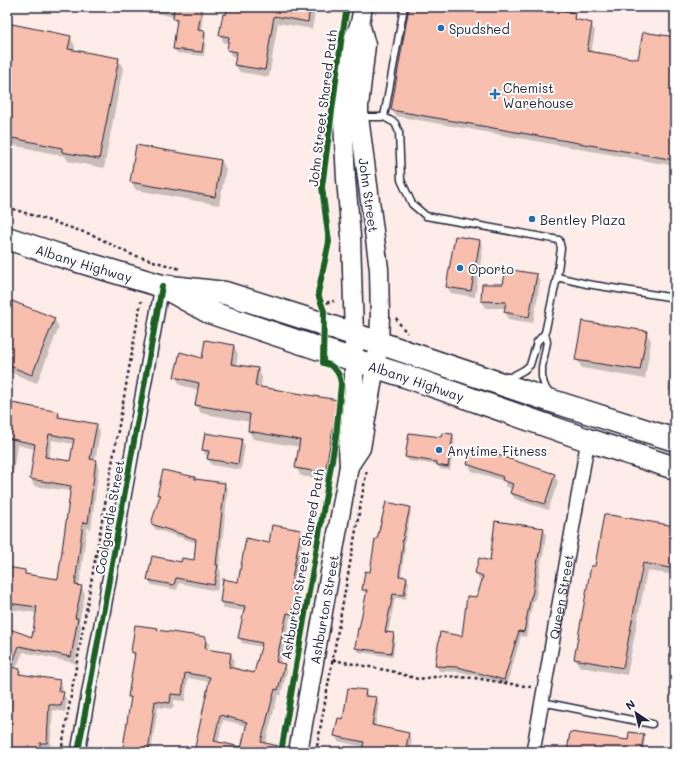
<svg xmlns="http://www.w3.org/2000/svg" width="682" height="759" font-family="Mali,sans-serif">
<style>
.shadow{fill:#0003;fill-rule:evenodd}
.building{fill:#f8bfae;stroke:#22223b;fill-rule:evenodd}
.lines{fill:none;stroke-linecap:round;stroke-linejoin:round}
.lane-casing{stroke:#22223b;stroke-width:9}
.street-casing{stroke:#22223b;stroke-width:16}
.secondary-casing{stroke:#22223b;stroke-width:21}
.highway-casing{stroke:#22223b;stroke-width:25}
.path{stroke:#22223b;stroke-width:2.5;stroke-dasharray:3 3;stroke-linecap:butt}
.lane{stroke:#fff;stroke-width:6}
.street{stroke:#fff;stroke-width:13}
.secondary{stroke:#fff;stroke-width:18}
.highway{stroke:#fff;stroke-width:22}
.cycleway-casing{stroke:#fff;stroke-width:8}
.cycleway{stroke:#1b5e20;stroke-width:6}
.poi-dot{fill:#1f6fb2;stroke:#fff;stroke-width:1.5}
.labels{text-anchor:middle;dominant-baseline:central;stroke-width:4;stroke-linejoin:round;paint-order:stroke}
.poi-label{font-size:13px;fill:#22223b;stroke:#fff;text-anchor:start}
.street-label{font-size:13px;fill:#22223b;stroke:#fff}
</style>
<rect width="100%" height="100%" fill="#fdece7"/>
<filter id="ink" filterUnits="userSpaceOnUse"><feTurbulence type="fractalNoise" baseFrequency=".025" numOctaves="2"/><feDisplacementMap in="SourceGraphic" scale="8" xChannelSelector="R" yChannelSelector="G"/><feConvolveMatrix kernelMatrix="1 2 1 2 8 2 1 2 1" color-interpolation-filters="sRGB"/></filter>
<g filter="url(#ink)">
<g class="shadow">
<path d="M139 7H204L201 31 204 32 206 36 204 56 177 53 174 49 178 24 176 23 174 19V17L141 10Z"/>
<path d="M228 7H316L312 29 278 23 269 77 240 72 235 65 236 58 232 57 228 50 229 43H224L220 35 227 16Z"/>
<path d="M410 7H561L564 12 574 14 578 21 591 24 595 31 591 53 639 60 675 38V166L396 116 392 110Z"/>
<path d="M7 24 70 37 75 46 74 51 118 59 123 68 104 168 68 161 65 156 7 144Z"/>
<path d="M221 160 226 169 219 205 136 190 131 182Z"/>
<path d="M480 241 483 247 475 297 451 293 447 286Z"/>
<path d="M537 275 540 282 533 323 508 319 505 312V308H486L482 301 503 286Z"/>
<path d="M7 300 54 319 59 327 37 383 7 371Z"/>
<path d="M646 332 651 341 645 379 582 368 577 360Z"/>
<path d="M234 346 238 354 236 366 258 369 262 378 261 388 337 401 342 409 329 481 301 476 296 468 300 447 253 439 249 431 250 422 201 413 196 405 199 390 180 385 175 376 203 359Z"/>
<path d="M671 371 675 372V398H673L668 389Z"/>
<path d="M7 403 59 413 62 419 96 425 100 432 95 461H96L99 467 91 529 87 528 79 587H81L85 594 79 622 81 626 75 663 23 652 16 669 19 670 22 675 59 681 63 687 62 693 67 700 65 712 53 710 50 750 44 749 43 752H7V629L33 639 37 613 7 609V568L24 571 27 576 59 580 71 491 34 486 31 479 35 449 17 445 7 517ZM52 440 74 444 71 462 49 458Z"/>
<path d="M410 434 442 438 452 435 455 439 450 470 440 469 438 465 409 461 406 457Z"/>
<path d="M241 440 245 446 241 470 212 465 208 459 209 457H207L203 450Z"/>
<path d="M468 464 554 475 558 482 548 510 515 499 511 493 512 489 507 487 504 481 472 471Z"/>
<path d="M195 478 196 481 224 484 228 489 219 568 221 572 217 591 179 583 177 590 152 585 148 580 182 563 195 562 197 543 155 529 152 523 160 498 158 495Z"/>
<path d="M409 508 411 512 404 545 405 548 401 577 406 578 409 582 406 599 395 598 388 633 393 634 395 638 393 657 358 652 356 648 359 629 360 630 367 594H366L363 589 371 573Z"/>
<path d="M675 527V575L647 571 627 675 580 667 575 659 596 568Z"/>
<path d="M543 529 546 534 543 558H542L535 601H533L526 637 521 636 507 685 462 672 439 671 436 665 463 637 478 598 483 580 479 579 476 573 490 562Z"/>
<path d="M301 531 304 537 294 591H296L299 597 296 619 290 618 280 664 284 665 287 671 281 695H278L265 745 267 752H195L210 682 188 678 185 701 174 700 173 709 158 707 151 752H123L131 700 129 697 135 658 132 652 157 629 159 631 206 638 209 644 208 651 231 654 234 660 233 669 254 674 262 647 242 643 239 637 245 611 224 608 221 602 224 580 238 583 269 544ZM223 720 247 726 242 748 218 743Z"/>
<path d="M675 649V676L671 670Z"/>
<path d="M365 691 369 697 376 698 379 704 375 727 408 734 412 740 409 752H363L364 747 338 741 335 735 344 720Z"/>
<path d="M674 719H675V752H668L671 742 669 739Z"/>
<path d="M643 734 645 739 643 752H622L629 741Z"/>
<path d="M469 749 493 752H468Z"/>
</g>
<g class="building">
<path d="M174 7H202L198 30 205 31 202 52 173 49 177 20 173 19Z"/>
<path d="M227 7H310L308 22 274 16 265 70 234 65 237 52 227 50 229 37 219 35 223 14 226 15Z"/>
<path d="M409 7H560V10L575 13 574 19 592 23 587 51 638 59 643 32 675 37V160L391 110Z"/>
<path d="M7 23 71 36 68 49 119 58 99 159 62 152V148L7 137Z"/>
<path d="M136 145 221 160 215 197 130 182Z"/>
<path d="M455 236 480 240 471 291 446 287Z"/>
<path d="M506 269 537 274 529 317 504 312 506 302 481 301 482 284H503Z"/>
<path d="M7 299 55 318 32 375 7 365Z"/>
<path d="M582 321 647 331 640 370 575 360Z"/>
<path d="M205 340 234 345 231 364 258 368 255 386 338 400 325 473 295 468 300 440 248 431 250 414 195 405 199 383 174 377 180 352 202 358Z"/>
<path d="M7 402 59 412 58 417 97 424 90 459 96 460 88 523 83 522 75 585 82 586 75 618H78L71 657 19 646 11 667 20 669 19 674 60 680 58 691 64 692 61 706 49 704 47 743H40V752H7V628L32 637 37 607 7 603V567L25 570V574L58 579 71 486 30 479 35 444 7 438ZM49 434 74 439 70 461 45 457Z"/>
<path d="M205 433 242 439 238 464 207 459 209 451 202 450Z"/>
<path d="M409 433 441 437 442 433 453 434 448 467 437 465V462L405 457Z"/>
<path d="M473 447 555 474 545 504 510 493 513 484 502 480 503 477 467 464Z"/>
<path d="M163 470 195 477V479L225 483 216 565H218L214 585 176 578 174 585 147 580 152 556 181 562 182 558 194 560 196 539 151 524 160 495H157Z"/>
<path d="M386 502 410 507 402 542 403 543 399 576 407 577 404 595 393 594 385 632 394 633 391 653 355 648 358 628 359 629 367 590H362L365 571 370 572 375 539H377Z"/>
<path d="M604 514 675 526V569L643 563 623 668 574 659 591 566H595Z"/>
<path d="M495 521 544 528 540 553H539L532 596H531L524 632 519 631 504 680 458 667 435 666 440 632 462 636 467 596 477 597 483 576 475 573 479 558 490 561Z"/>
<path d="M272 525 301 530 290 590 296 591 292 614 287 613 276 662 285 664 278 690 275 689 261 742 283 747V752H194L210 677 185 673 182 695 171 694 170 703 155 701 148 751 123 747 131 697H128L135 653 131 652 135 625 158 628 157 630 206 637 205 649 231 653 229 667 254 673 262 643 238 638 245 606 220 602 223 579 238 582 246 538 269 543ZM220 715 247 722 241 749V747L214 741Z"/>
<path d="M348 688 366 690 365 696 377 697 372 725 409 733 405 752 383 748 382 752H369L362 751 364 742 334 736 338 718 343 719Z"/>
<path d="M570 732 628 740 629 732 644 734 641 752H567Z"/>
</g>
<g class="lines">
<g class="lane-casing">
<g id="lane">
<path d="M360 117H384L395 123 399 132 401 180 412 204 426 216 559 240 561 248 557 277 545 333 547 342 542 367V377L544 384 548 393"/>
<path d="M384 117 404 7"/>
<path d="M557 277 587 284 675 298"/>
<path d="M506 377H511L524 370 530 365 537 342 545 333"/>
<path d="M542 702 652 724"/>
</g>
</g>
<g class="street-casing">
<g id="street">
<path d="M78 752 162 286"/>
<path id="s1" d="M533 752 588 440"/>
</g>
</g>
<g class="secondary-casing">
<g id="secondary">
<path d="M349 466 361 448 375 367 379 343 380 317 379 269 359 117V106L366 45 360 23"/>
<path id="s2" d="M298 752 349 466 348 448 354 387V335L351 237 346 179 343 119 351 47 360 23 363 7"/>
</g>
</g>
<g class="highway-casing">
<g id="highway">
<path id="s3" d="M7 238 58 255 162 286 225 293 317 322 552 401 675 440"/>
<path id="s4" d="M171 291 209 312 323 350 405 376 588 440 675 468"/>
</g>
</g>
<g class="path">
<path d="M7 207 93 235 130 254 180 269"/>
<path d="M321 305 329 302 334 301"/>
<path d="M396 318 399 323 407 333"/>
<path d="M333 660 391 671 418 679 442 676 474 678 531 687"/>
<path d="M61 752 141 301"/>
<path d="M316 752 367 469"/>
</g>
<use href="#lane" class="lane"/>
<use href="#street" class="street"/>
<use href="#secondary" class="secondary"/>
<use href="#highway" class="highway"/>
<g class="cycleway-casing">
<g id="cycleway">
<path d="M78 752 162 286"/>
<path d="M281 752 336 437 341 384C340 373 334 365 323 363L324 311 319 297 318 293 329 242 322 187 341 42 347 7"/>
</g>
</g>
<use href="#cycleway" class="cycleway"/>
</g>
</g>
<g class="poi-dot">
<circle cx="441" cy="28" r="4"/>
<path d="M493 88h4v4h4v4h-4v4h-4v-4h-4v-4h4z"/>
<circle cx="532" cy="219" r="4"/>
<circle cx="460" cy="268" r="4"/>
<circle cx="439" cy="450" r="4"/>
</g>
<g class="labels">
<g class="poi-label">
<text x="449" y="28">Spudshed</text>
<text x="503" y="87">Chemist<tspan x="503" dy="15">Warehouse</tspan></text>
<text x="540" y="219">Bentley Plaza</text>
<text x="468" y="268">Oporto</text>
<text x="447" y="450">Anytime Fitness</text>
</g>
<g class="street-label">
<text transform="translate(322 108) rotate(-83)">John Street Shared Path</text>
<text transform="translate(369 195) rotate(82)">John Street</text>
<text stroke="none"><textPath href="#s3" startOffset="81">Albany Highway</textPath></text>
<text stroke="none"><textPath href="#s4" startOffset="262">Albany Highway</textPath></text>
<text transform="translate(109 517) rotate(-80)">Coolgardie Street</text>
<text transform="translate(302 564) rotate(-80)">Ashburton Street Shared Path</text>
<text stroke="none"><textPath href="#s1" startOffset="158">Queen Street</textPath></text>
<text stroke="none"><textPath href="#s2" startOffset="145">Ashburton Street</textPath></text>
</g>
</g>
<rect width="682" height="759" fill="none" stroke="#fff" stroke-width="24"/>
<rect x="12" y="12" width="658" height="735" fill="none" stroke="#22223b" stroke-width="1.5" filter="url(#ink)"/>
<g transform="translate(636 713) rotate(325)" stroke="#ffffff" stroke-width="3" paint-order="stroke">
<path d="M0-3L7 15L0 10L-7 15Z" fill="#22223b"/>
<text y="-6" font-size="11" font-weight="bold" text-anchor="middle" fill="#22223b">N</text>
</g>
</svg>
